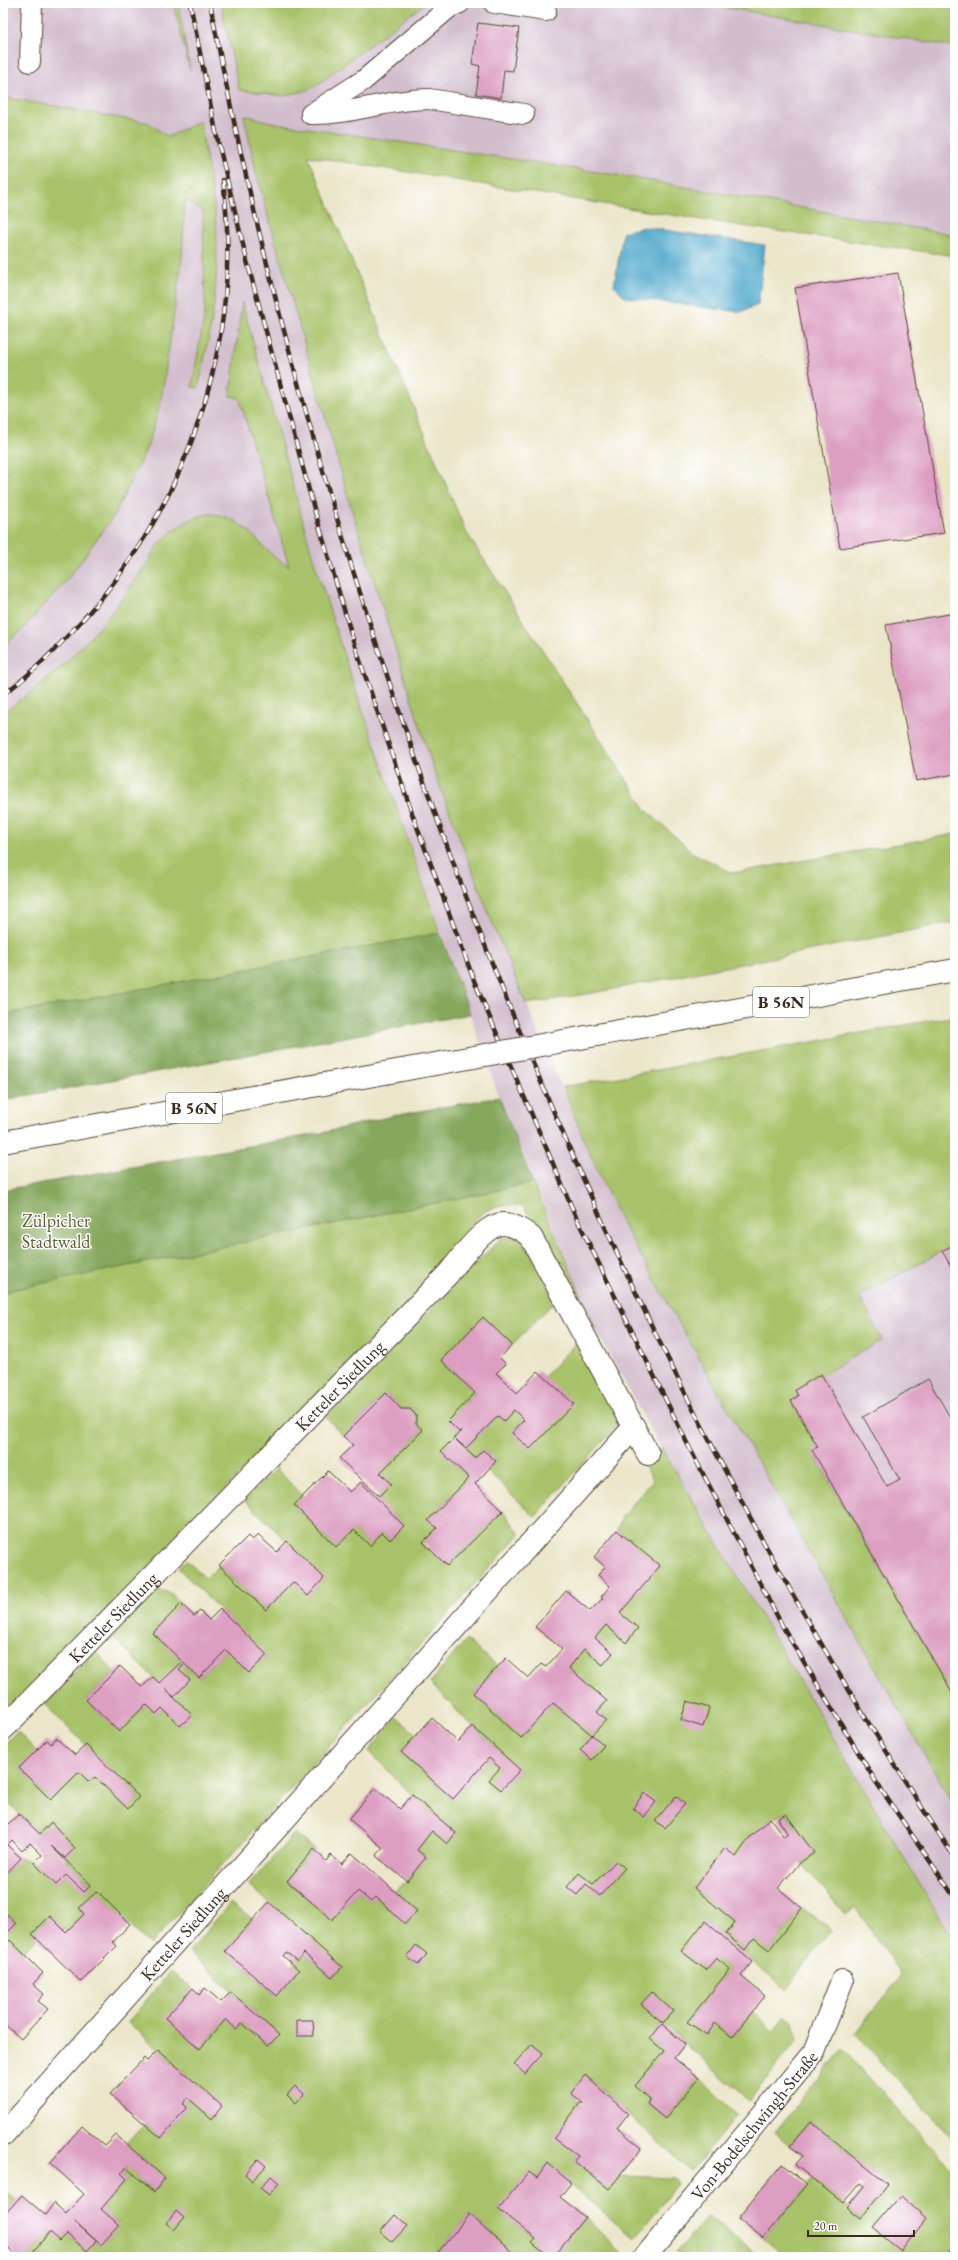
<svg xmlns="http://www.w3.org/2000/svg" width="958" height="2260" font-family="'EB Garamond',serif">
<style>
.industrial{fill:#d1bdcc;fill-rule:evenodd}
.green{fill:#a7c268;stroke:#717643}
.forest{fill:#85a85c;stroke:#60693d}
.water{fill:#4ca6c9;stroke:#446874}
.building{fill:#dc9ec1}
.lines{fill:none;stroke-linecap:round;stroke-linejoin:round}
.lane-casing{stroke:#554638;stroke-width:22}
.street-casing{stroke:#554638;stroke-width:24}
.primary-casing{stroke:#554638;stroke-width:24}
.lane{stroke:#fff;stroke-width:20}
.street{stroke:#fff;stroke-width:22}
.primary{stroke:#fff;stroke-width:22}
.rail-casing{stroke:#3b2a1e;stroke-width:4.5}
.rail{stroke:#fff;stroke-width:3;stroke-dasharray:9;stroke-linecap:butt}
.primary-bridge-casing{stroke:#554638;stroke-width:24;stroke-linecap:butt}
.primary-bridge{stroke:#fff;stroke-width:22}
.labels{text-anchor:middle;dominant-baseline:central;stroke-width:3;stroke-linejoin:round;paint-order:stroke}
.shield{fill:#fff;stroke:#766a62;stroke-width:1}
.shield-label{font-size:17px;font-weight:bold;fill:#3b2a1e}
.park-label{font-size:18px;fill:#615f38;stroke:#fff}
.street-label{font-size:18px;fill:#3b2a1e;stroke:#fff}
</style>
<rect width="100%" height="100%" fill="#fff"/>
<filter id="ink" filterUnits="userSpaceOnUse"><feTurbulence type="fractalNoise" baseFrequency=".025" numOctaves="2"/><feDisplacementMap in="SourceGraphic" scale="8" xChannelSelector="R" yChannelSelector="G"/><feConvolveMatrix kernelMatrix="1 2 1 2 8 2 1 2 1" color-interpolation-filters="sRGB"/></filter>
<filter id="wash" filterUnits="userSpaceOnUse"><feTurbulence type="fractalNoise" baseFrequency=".012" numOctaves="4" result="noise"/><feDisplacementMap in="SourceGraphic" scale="16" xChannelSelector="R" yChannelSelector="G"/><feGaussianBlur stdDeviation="0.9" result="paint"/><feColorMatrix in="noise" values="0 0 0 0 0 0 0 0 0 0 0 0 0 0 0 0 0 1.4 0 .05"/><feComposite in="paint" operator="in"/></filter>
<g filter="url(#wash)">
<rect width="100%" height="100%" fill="#ebe6c9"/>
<path class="industrial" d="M3 3H173L188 62 178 3H221L238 85 312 3H898L955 13V256L721 223 308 156 492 922 588 1150 955 1084V1944L774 1653 597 1332 499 1097 345 659 313 558 242 303 230 396 239 398 278 529 356 772 3 1015ZM205 171 214 208 217 246 216 292 208 346 198 388 192 386 205 311 203 211 185 200Z"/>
<g class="green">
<path d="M173 3H178L190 70Z"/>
<path d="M221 3H425L317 85 305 91 283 96 239 90Z"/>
<path d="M621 3H674L627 10Z"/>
<path d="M700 3H955V47Z"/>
<path d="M3 97 149 123 168 137 200 121C206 162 217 205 217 247 218 295 209 341 198 388L192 387 205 311 203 211 185 200 182 259 161 401 148 445 115 514 67 580 21 631 3 647Z"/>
<path d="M244 115 275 123 623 176 955 235V256L721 223 308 156 466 532 646 810 693 853 733 873 955 834V922L598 992 526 1004 492 922 434 771 352 511 256 173Z"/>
<path d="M242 302 313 558 345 659 440 933 3 1015V713C41 686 77 655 106 619 121 602 133 583 146 565 151 557 156 546 163 540 176 526 200 510 220 515 254 525 260 552 289 566L239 398 230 396Z"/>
<path d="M955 1016V1244L859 1296 882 1340 796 1390 798 1396 791 1401 818 1447 812 1451 955 1698V1808L620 1219 588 1150 563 1087Z"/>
<path d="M533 1183 597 1332 535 1222 522 1206C515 1206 506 1204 500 1205 475 1212 462 1233 453 1256L3 1716V1294L10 1290Z"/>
<path d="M502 1237 522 1238 556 1300 512 1345 483 1317 441 1360 475 1393 448 1421 459 1432 441 1451 469 1478 428 1519 437 1528 421 1544 447 1566 503 1511 520 1534 150 1945 97 1891 79 1908 84 1914 66 1932 50 1916 32 1934 37 1939 23 1952 10 1940 3 1948V1933L5 1935 16 1924 3 1910V1877L21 1858 34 1863 56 1885 66 1875 91 1885 65 1858 75 1848 51 1823 40 1834 3 1798V1746L17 1731 36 1751 19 1768 51 1800 79 1771 89 1782 95 1777 128 1809 139 1797 44 1704 96 1651 114 1672 86 1700 119 1732 147 1704 156 1714 162 1708 180 1726 191 1715 111 1635 157 1589 172 1594 181 1604 153 1633 199 1678 226 1650 249 1672 267 1656 178 1568 186 1560 205 1578 219 1566 266 1610 293 1582 308 1596 324 1578 245 1500 276 1468 302 1496 294 1505 335 1547 354 1530 370 1545 382 1532 390 1540 404 1525 381 1503 379 1496 391 1484 380 1473 423 1430 416 1424V1415L410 1409H401L386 1393 343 1436 326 1417Z"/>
<path d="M578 1341 620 1420 610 1434 535 1517 488 1471 496 1461 483 1449 475 1458 466 1448 498 1416 504 1421 514 1410 524 1420 512 1433 530 1449 544 1377Z"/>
<path d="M662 1449 955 1944V2142L855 2033 902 1975 855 1908 845 1914 801 1862 814 1853 786 1814 770 1818 736 1857 725 1848 694 1888 735 1922 726 1934 745 1950 754 1938 769 1950 802 1908 831 1930 786 1989 705 1921 681 1951 706 1970 716 1958 730 1969 687 2022 715 2023 732 2037 752 2012 773 2032 786 2016 793 2022 798 2039 749 2101 663 2023 650 2039 664 2051 635 2086 650 2099 647 2104 665 2119 699 2078 737 2115 691 2172 586 2075 571 2093 580 2103 554 2137 578 2156 574 2161 608 2189 619 2176 674 2178 677 2184 634 2239 548 2164 537 2178 529 2172 499 2209 536 2239 533 2244 549 2257H518L469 2214 436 2254 439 2257H28L50 2232 60 2241 67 2234 86 2251 96 2241 101 2244 119 2225 101 2209 127 2179 121 2173 126 2167 154 2192 165 2178 126 2143 144 2124 161 2138 187 2107 183 2104 188 2098 212 2119 222 2107 128 2022 170 1972 193 1988 166 2018 200 2049 226 2019 236 2029 242 2023 268 2046 279 2035 189 1952 230 1903 253 1919 225 1951 276 1996 299 1970 293 1965 304 1953 332 1978 341 1967 249 1885 295 1833 314 1849 287 1881 332 1920 358 1891 371 1902 376 1897 405 1923 417 1911 395 1891 407 1881 426 1857 417 1850 432 1831 447 1843 456 1833 412 1795 369 1751 396 1717 417 1735 401 1752 452 1799 489 1758 500 1768 490 1780 501 1789 520 1770 472 1726 430 1683 466 1640 498 1666 473 1693 521 1738 553 1703 592 1735 606 1720 597 1712 607 1701 569 1668 584 1649 604 1665 613 1653 595 1638 606 1625 626 1643 638 1629 620 1613 660 1566 617 1530 622 1517 653 1480 641 1459Z"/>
<path d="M843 2049 955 2173V2244L944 2257H786L763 2238 812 2179 861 2218 888 2185 811 2121 790 2146 775 2132Z"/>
<path d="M3 2189 16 2201 3 2216Z"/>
<path d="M708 2215 759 2257H716L709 2251 704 2257H683L677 2252Z"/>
<path d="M585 2217 621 2253 617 2257H553Z"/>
</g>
<g class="forest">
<path d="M440 933 470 1014 3 1100V1015Z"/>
<path d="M499 1097 533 1183 10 1290 3 1294V1190L322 1133 392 1116Z"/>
</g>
<path class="water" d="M644 227 765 245 758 305 740 312 625 297 614 285 623 232Z"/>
<g id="blocks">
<g class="building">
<path d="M478 23 519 28 513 71 504 70 501 98 476 94 480 66 472 64Z"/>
<path d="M898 273 944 533 840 548 795 288Z"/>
<path d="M955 613V774L916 781 886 625Z"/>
<path d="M955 1244V1273L942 1251Z"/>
<path d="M483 1317 512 1345 500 1358 506 1364 496 1373 517 1393 538 1371 574 1404 530 1449 512 1433 524 1420 514 1410 504 1421 498 1416 466 1448 454 1438 463 1429 459 1432 448 1421 475 1393 441 1360Z"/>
<path d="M821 1374 887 1487 900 1480 863 1417 928 1379 955 1426V1698L812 1450 818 1447 791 1401 798 1396 795 1390Z"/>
<path d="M386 1393 401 1409H410L416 1415V1424L423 1430 380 1473 391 1484 379 1496 339 1458 353 1445 343 1436Z"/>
<path d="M454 1438 475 1458 483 1450 496 1461 475 1484 503 1511 447 1566 423 1542 437 1528 428 1520 469 1478 441 1451Z"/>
<path d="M328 1471 350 1492 361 1482 404 1526 390 1540 382 1532 370 1546 354 1530 336 1547 294 1505Z"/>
<path d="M617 1530 660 1566 620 1613 638 1628 626 1643 606 1625 595 1638 613 1653 603 1665 584 1649 569 1668 607 1701 597 1712 606 1720 592 1735 553 1703 521 1738 473 1693 506 1658 528 1678 541 1664 546 1667 562 1649 535 1627 566 1591 590 1611 603 1598 601 1597 610 1586 598 1575 605 1567 594 1557Z"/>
<path d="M258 1535 277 1552 287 1541 324 1578 308 1596 293 1582 266 1610 219 1565 248 1536 252 1540Z"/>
<path d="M181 1604 194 1616 200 1611 209 1620 220 1609 267 1655 249 1673 226 1650 199 1678 153 1633Z"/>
<path d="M180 1663 183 1666 179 1670 190 1680 174 1697 165 1689 192 1715 180 1726 162 1708 156 1714 146 1704 119 1732 86 1700 120 1666 142 1687 153 1677 159 1683Z"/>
<path d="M687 1701 709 1708 703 1727 681 1720Z"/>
<path d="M432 1718 458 1742 472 1726 520 1770 501 1790 489 1780 500 1768 489 1758 453 1799 401 1752Z"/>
<path d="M592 1735 604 1745 592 1760 580 1750Z"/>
<path d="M56 1738 75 1755 86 1745 139 1797 128 1809 95 1777 89 1782 79 1772 51 1800 19 1768 47 1740 51 1744Z"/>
<path d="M375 1788 400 1809 412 1795 456 1833 447 1844 432 1831 417 1850 426 1857 407 1881 376 1856 383 1848 349 1819Z"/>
<path d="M644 1793 656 1802 644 1817 633 1808Z"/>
<path d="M676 1796 685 1804 665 1828 655 1821Z"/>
<path d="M19 1814 40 1834 51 1822 75 1848 65 1858 51 1846 91 1885 84 1892 66 1875 56 1885 34 1863 42 1855 30 1843 22 1851 12 1840 7 1845 21 1858 3 1877V1819L8 1824Z"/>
<path d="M786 1814 814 1853 801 1862 778 1888 802 1908 769 1950 754 1938 745 1950 726 1934 735 1922 694 1888 725 1848 736 1857 750 1837 770 1818 784 1837 788 1834 778 1819Z"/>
<path d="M314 1849 326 1861 331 1855 342 1864 352 1853 417 1911 405 1924 376 1897 371 1902 358 1891 332 1920 287 1881Z"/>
<path d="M616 1861 625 1868 600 1896 586 1884 577 1895 567 1887 579 1873 593 1884Z"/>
<path d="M97 1891 130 1924 113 1942 117 1946 81 1982 32 1934 50 1916 66 1932 84 1914 79 1908Z"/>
<path d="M269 1902 342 1967 332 1978 304 1953 297 1961 286 1952 283 1956 299 1970 277 1996 225 1951Z"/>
<path d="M3 1910 16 1924 5 1935 3 1933Z"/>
<path d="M705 1921 752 1962 741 1976 765 1996 732 2037 715 2023 707 2035 687 2022 730 1969 716 1958 706 1970 681 1951Z"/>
<path d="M10 1940 43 1973 33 1984 44 1994 38 2001 48 2009 21 2039 3 2023V1947Z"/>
<path d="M416 1945 427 1954 418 1965 407 1957Z"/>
<path d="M193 1988 200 1995 205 1988 221 2002 231 1992 279 2035 268 2046 242 2023 236 2029 226 2019 200 2049 165 2018Z"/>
<path d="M652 1992 673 2011 663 2023 641 2004Z"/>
<path d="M297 2020H313L314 2036H297Z"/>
<path d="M662 2024 685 2044 674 2058 699 2078 665 2119 647 2104 650 2099 635 2086 664 2051 650 2039Z"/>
<path d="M532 2044 543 2053 525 2074 514 2064Z"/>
<path d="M158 2050 222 2106 212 2119 188 2098 183 2104 187 2107 161 2138 110 2094 144 2058 147 2061Z"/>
<path d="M585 2075 628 2114 617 2128 642 2148 609 2189 574 2161 578 2156 554 2138 580 2103H583L571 2093Z"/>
<path d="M295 2086 304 2094 296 2103 287 2095Z"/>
<path d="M811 2121 888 2185 861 2218 847 2207 864 2186 860 2183 843 2203 795 2165 803 2156 790 2146Z"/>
<path d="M82 2126 105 2146 116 2135 165 2178 154 2192 126 2167 121 2173 127 2179 101 2209 119 2225 101 2245 72 2219 96 2241 87 2251 67 2234 60 2241 50 2232 28 2257H18L3 2244V2216L22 2195 45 2215 54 2203 66 2214 84 2194 50 2163Z"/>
<path d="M258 2159 266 2166 252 2181 245 2174Z"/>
<path d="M548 2163 571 2183 560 2197 585 2217 553 2257H549L532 2243 536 2239 498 2209 529 2172 537 2178Z"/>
<path d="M782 2164 807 2185 763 2238 738 2218Z"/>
<path d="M271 2176 279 2183 269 2195 260 2188Z"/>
<path d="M901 2195 927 2218 901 2251 873 2228Z"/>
<path d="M176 2211 184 2218 174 2230 166 2223Z"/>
<path d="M469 2214 513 2253 510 2257H439L436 2255Z"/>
<path d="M395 2215 407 2226 392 2242 380 2232Z"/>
<path d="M955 2244V2257H944Z"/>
<path d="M709 2251 716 2257H704Z"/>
</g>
</g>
</g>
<g filter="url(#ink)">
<use href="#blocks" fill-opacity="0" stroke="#554638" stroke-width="1"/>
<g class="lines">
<g class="lane-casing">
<g id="lane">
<path d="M494 3 546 11"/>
<path d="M30 62 32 3"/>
<path d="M311 114C352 115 388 99 429 99L524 114"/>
<path d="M311 114 364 80 450 7 460 3"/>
</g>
</g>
<g class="street-casing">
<g id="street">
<path id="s1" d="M3 1729 448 1274C460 1260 484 1224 503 1224 514 1224 523 1231 531 1237L648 1454"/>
<path id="s2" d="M3 2135 634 1427"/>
<path id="s3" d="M645 2257 814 2052 842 1981"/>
</g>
</g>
<g class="primary-casing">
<g id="primary">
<path d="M608 1033 955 970"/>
<path d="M3 1142 385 1073"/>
</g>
</g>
<use href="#lane" class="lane"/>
<use href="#street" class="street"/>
<use href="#primary" class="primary"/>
<g class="rail-casing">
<g id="rail">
<path d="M190 3 217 137 247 261 313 505 354 643 413 816 475 983 576 1217 687 1443 783 1627 876 1782 955 1898"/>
<path d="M210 3C267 305 354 600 462 886 592 1227 753 1555 955 1858"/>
<path d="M3 694C29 677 53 652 74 629 187 510 244 343 223 180"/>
</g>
</g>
<use href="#rail" class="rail"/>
<g class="primary-bridge-casing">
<path id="primary-bridge" d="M385 1073 608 1033"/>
</g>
<use href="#primary-bridge" class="primary-bridge"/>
</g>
</g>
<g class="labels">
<g class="shield">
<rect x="753" y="987" width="56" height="30" rx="3"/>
<rect x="166" y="1093" width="56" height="30" rx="3"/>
</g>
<g class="shield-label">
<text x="781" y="1002">B 56N</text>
<text x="194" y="1108">B 56N</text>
</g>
<g class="park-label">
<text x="56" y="1220">Zülpicher<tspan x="56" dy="21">Stadtwald</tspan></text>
</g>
<g class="street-label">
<text stroke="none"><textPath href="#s1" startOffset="481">Ketteler Siedlung</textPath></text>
<text stroke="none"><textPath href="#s1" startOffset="157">Ketteler Siedlung</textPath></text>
<text stroke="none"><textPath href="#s2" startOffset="270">Ketteler Siedlung</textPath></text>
<text stroke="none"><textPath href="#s3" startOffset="171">Von-Bodelschwingh-Straße</textPath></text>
</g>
</g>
<rect width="958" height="2260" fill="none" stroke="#fff" stroke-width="16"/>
<path d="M808 2230v6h106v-6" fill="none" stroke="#3b2a1e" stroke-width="2"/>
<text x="814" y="2230" font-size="12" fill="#3b2a1e" stroke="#ffffff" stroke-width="3" paint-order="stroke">20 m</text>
</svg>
